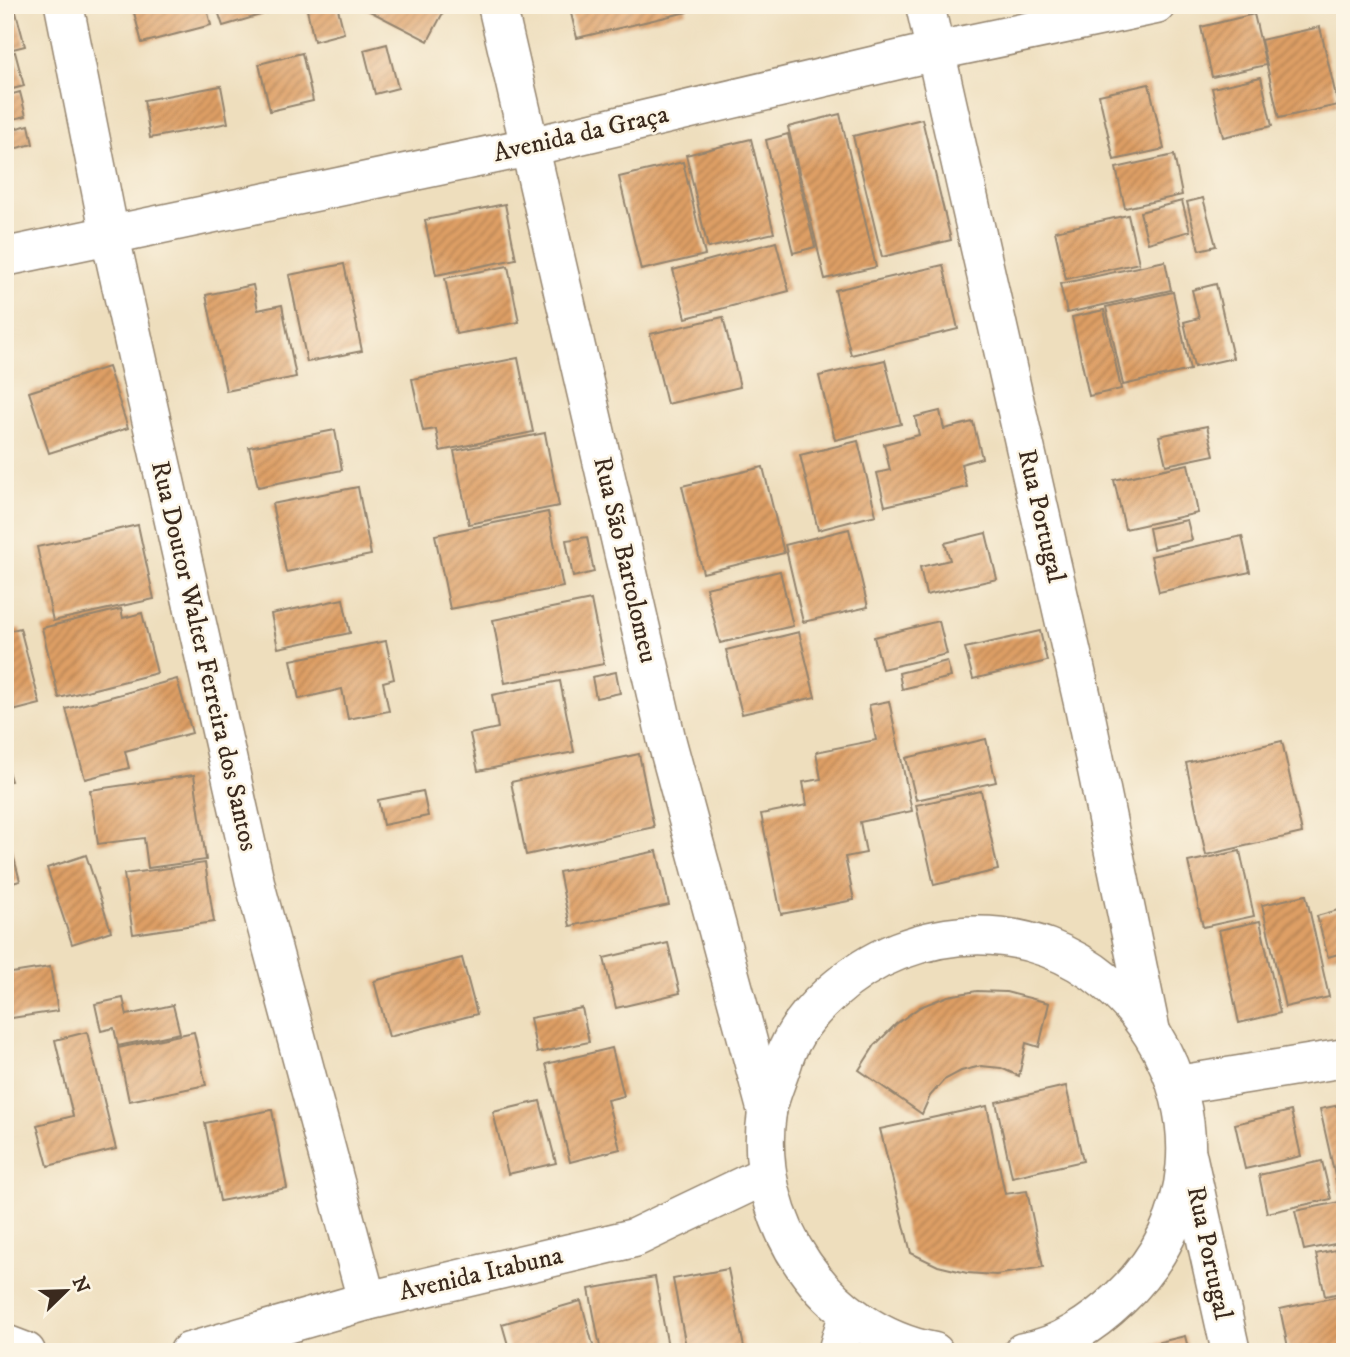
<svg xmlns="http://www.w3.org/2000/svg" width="1350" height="1357" font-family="'IM FELL DW Pica',serif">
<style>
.building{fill:url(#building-hatch)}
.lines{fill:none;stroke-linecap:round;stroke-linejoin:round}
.street-casing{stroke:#94846e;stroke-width:41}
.secondary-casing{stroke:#94846e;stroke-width:41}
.street{stroke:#fff;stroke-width:38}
.secondary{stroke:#fff;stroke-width:38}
.labels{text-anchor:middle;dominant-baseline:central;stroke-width:5;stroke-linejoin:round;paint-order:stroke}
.street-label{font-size:26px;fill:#3b2a1e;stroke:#fcf5e5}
</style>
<defs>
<pattern id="building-hatch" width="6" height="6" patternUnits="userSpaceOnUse" patternTransform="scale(1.75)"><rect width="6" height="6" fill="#de9f65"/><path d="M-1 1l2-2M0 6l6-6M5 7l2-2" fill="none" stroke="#b58253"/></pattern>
</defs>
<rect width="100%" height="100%" fill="#fcf5e5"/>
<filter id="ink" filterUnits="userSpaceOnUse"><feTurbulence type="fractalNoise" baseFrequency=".0143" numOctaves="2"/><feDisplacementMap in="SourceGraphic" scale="14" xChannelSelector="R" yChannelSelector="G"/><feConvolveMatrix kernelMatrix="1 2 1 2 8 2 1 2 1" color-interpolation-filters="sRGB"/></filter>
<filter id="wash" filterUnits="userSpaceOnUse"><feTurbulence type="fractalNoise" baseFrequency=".00686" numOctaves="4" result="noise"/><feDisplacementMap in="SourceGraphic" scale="28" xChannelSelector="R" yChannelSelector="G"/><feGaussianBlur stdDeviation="1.57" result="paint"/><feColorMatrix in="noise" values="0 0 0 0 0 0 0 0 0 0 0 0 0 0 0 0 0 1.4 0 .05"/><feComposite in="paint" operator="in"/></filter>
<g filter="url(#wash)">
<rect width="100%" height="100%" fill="#eedebd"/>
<g id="blocks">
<g class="building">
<path d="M5 5H14L25 46 5 51Z"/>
<path d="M132 5H206L211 25 142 43Z"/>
<path d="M216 5H291V6L223 26Z"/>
<path d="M306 5H337L344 33 314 41Z"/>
<path d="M358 5H438L445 9 428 41Z"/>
<path d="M569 5H685L687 12 577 38Z"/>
<path d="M1254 14 1266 65 1212 77 1201 27Z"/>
<path d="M1320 27 1338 105 1279 118 1261 40Z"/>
<path d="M387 44 398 88 375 94 364 50Z"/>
<path d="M15 52 24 86 5 91V54Z"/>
<path d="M302 53 313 101 270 111 259 64Z"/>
<path d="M1261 77 1272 126 1223 137 1212 88Z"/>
<path d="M1149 84 1164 149 1114 160 1099 95Z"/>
<path d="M221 86 228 123 150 138 144 100Z"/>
<path d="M20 92 26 116 5 121V96Z"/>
<path d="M840 114 876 267 825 279 788 127Z"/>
<path d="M922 119 951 240 882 257 853 136Z"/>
<path d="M29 125 33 144 5 151V131Z"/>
<path d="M788 134 815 247 793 253 766 140Z"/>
<path d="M751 139 774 233 708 248 686 155Z"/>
<path d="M1174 155 1182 195 1125 208 1116 168Z"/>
<path d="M683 162 705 255 641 270 619 177Z"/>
<path d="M1203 198 1216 246 1199 250 1187 202Z"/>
<path d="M1182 201 1190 231 1148 243 1140 212Z"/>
<path d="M505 204 516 259 436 275 425 220Z"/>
<path d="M1128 215 1139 263 1066 279 1055 231Z"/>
<path d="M776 242 789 291 686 318 673 270Z"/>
<path d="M1165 261 1171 290 1067 313 1060 284Z"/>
<path d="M344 264 362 351 307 362 289 275Z"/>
<path d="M943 265 958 329 851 355 835 290Z"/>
<path d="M508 266 519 322 456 334 445 278Z"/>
<path d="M1216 284 1233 358 1194 367 1184 322 1199 318 1192 290Z"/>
<path d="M253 285 258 310 282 305 296 377 226 391 206 295Z"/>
<path d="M1173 292 1190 370 1123 385 1106 307Z"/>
<path d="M1104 310 1121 389 1089 396 1072 317Z"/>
<path d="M723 317 740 387 667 404 650 334Z"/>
<path d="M518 358 533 432 440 451 436 429 423 431 412 379Z"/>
<path d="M885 360 901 424 835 440 819 376Z"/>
<path d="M108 367 128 428 49 453 29 392Z"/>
<path d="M940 411 944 429 973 422 982 458 961 464 967 487 885 506 877 473 890 470 884 444 919 435 915 417Z"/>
<path d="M1207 426 1214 455 1166 465 1159 436Z"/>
<path d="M335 430 342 470 258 487 249 447Z"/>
<path d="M545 433 559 506 469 524 454 451Z"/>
<path d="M858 441 876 515 818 530 800 455Z"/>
<path d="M1188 464 1198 513 1125 529 1114 480Z"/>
<path d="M763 467 784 553 703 573 682 486Z"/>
<path d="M358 487 371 555 286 572 272 504Z"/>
<path d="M548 512 563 587 450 609 435 535Z"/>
<path d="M1187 520 1192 540 1153 549 1149 528Z"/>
<path d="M138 525 154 599 53 621 37 547Z"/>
<path d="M849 529 868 607 803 622 785 545Z"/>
<path d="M986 533 997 579 926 595 920 567 950 560 945 543Z"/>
<path d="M1242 536 1250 572 1159 592 1151 556Z"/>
<path d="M587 537 594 572 573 577 566 540Z"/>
<path d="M780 571 793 626 720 643 706 588Z"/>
<path d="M343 599 350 633 278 648 271 614Z"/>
<path d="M591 600 604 664 505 683 493 620Z"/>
<path d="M121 609 123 618 142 613 157 673 59 698 42 628Z"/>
<path d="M939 621 947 654 882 669 874 637Z"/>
<path d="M20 628 40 704 5 713V632Z"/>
<path d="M1040 631 1047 661 973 679 965 648Z"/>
<path d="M799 632 815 697 742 714 726 650Z"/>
<path d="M386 641 394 679 383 682 389 711 348 719 342 689 299 699 291 660Z"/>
<path d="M947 661 951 677 902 689 899 673Z"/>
<path d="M616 672 620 693 596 698 592 677Z"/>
<path d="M177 679 192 733 125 751 129 768 85 779 66 709Z"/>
<path d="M560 681 574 752 478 771 470 734 498 728 492 695Z"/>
<path d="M889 701 912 811 860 822 866 853 845 857 854 900 781 914 761 814 807 805 803 782 821 779 816 752 876 740 869 705Z"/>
<path d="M986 739 996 782 916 800 906 758Z"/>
<path d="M1282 741 1302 833 1206 855 1186 763Z"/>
<path d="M639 754 654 827 526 855 511 782Z"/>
<path d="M5 761 11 781 5 782Z"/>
<path d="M194 775 206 860 148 868 144 838 98 844 90 790Z"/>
<path d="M423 791 428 816 383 825 378 800Z"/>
<path d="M981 791 998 870 934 885 916 805Z"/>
<path d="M9 839 20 881 5 885V840Z"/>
<path d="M657 851 669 905 570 926 559 872Z"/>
<path d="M1240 851 1254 916 1203 927 1188 862Z"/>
<path d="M86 855 111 931 72 944 47 868Z"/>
<path d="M205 863 214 922 133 934 124 874Z"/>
<path d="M1306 895 1329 997 1285 1007 1262 905Z"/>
<path d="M1345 908V952L1328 957 1317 916Z"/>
<path d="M1260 921 1280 1013 1239 1023 1219 930Z"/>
<path d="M668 943 680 993 616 1008 604 958Z"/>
<path d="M462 958 477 1014 389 1037 374 981Z"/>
<path d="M50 967 58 1011 5 1019V974Z"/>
<path d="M977 991 1006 992 1049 1003 1039 1047 1026 1043 1019 1076 1001 1068 981 1066 961 1071 944 1080 930 1096 922 1114 859 1070 875 1045 896 1024 920 1007 948 996Z"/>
<path d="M123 998 127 1015 173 1005 180 1033 118 1046 114 1028 101 1031 95 1004Z"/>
<path d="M582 1008 589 1042 537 1053 530 1018Z"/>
<path d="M87 1032 116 1149 48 1166 37 1125 73 1116 55 1040Z"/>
<path d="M194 1032 206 1085 129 1101 118 1048Z"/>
<path d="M612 1048 624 1096 607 1100 620 1149 570 1162 546 1064Z"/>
<path d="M1066 1086 1083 1161 1012 1177 996 1102Z"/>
<path d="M540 1101 556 1163 508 1174 493 1112Z"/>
<path d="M1345 1104V1192L1339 1194 1320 1109Z"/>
<path d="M987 1106 1005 1194 1027 1191 1043 1267 996 1275 967 1273 938 1266 911 1253 880 1129Z"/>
<path d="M272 1110 287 1188 220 1201 205 1123Z"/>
<path d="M1291 1111 1301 1156 1245 1169 1235 1124Z"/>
<path d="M1322 1161 1331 1199 1267 1213 1259 1175Z"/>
<path d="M1345 1201V1242L1304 1250 1295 1211Z"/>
<path d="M1345 1248V1292L1325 1296 1316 1254Z"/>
<path d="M728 1269 745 1352H687L673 1279Z"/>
<path d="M655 1277 669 1352H601L589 1289Z"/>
<path d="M1345 1295V1352H1289L1280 1309Z"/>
<path d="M581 1301 595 1352H510L502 1324Z"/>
<path d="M1185 1336 1189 1352H1132L1131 1349Z"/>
</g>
</g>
</g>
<g filter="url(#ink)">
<use href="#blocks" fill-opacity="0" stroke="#94846e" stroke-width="2"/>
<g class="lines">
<g class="street-casing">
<g id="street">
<path d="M64 5 110 236 257 891 367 1301"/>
<path d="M925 5 1084 707 1150 1027"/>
<path d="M529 147 936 51 1156 5"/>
<path d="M1178 1085 1345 1058"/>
<path d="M1187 1154 1231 1352"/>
<path d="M5 1344 26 1352"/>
<path d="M189 1352 367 1301 634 1238 766 1175"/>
</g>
</g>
<g class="secondary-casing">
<g id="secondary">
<path d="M497 5 667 742 767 1112"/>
<path d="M5 257 529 147"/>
<path d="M837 1352 848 1315"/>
<path d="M934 1352C825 1331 751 1221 767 1112 770 1094 779 1076 784 1059 799 1012 854 968 898 951 1115 867 1286 1142 1119 1299 1094 1323 1059 1347 1023 1352"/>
</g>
</g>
<use href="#street" class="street"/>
<use href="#secondary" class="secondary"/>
</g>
</g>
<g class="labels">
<g class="street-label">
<text transform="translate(581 134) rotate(-13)">Avenida da Graça</text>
<text transform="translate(1041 516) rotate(77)">Rua Portugal</text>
<text transform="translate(625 560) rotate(77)">Rua São Bartolomeu</text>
<text transform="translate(204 656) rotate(77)">Rua Doutor Walter Ferreira dos Santos</text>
<text transform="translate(1209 1253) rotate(78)">Rua Portugal</text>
<text transform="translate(481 1274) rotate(-13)">Avenida Itabuna</text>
</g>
</g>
<rect width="1350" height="1357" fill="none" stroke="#fcf5e5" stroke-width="28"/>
<g transform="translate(66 1291) rotate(67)" stroke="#fcf5e5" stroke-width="5" paint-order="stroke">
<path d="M0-5L12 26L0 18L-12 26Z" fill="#3b2a1e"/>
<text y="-10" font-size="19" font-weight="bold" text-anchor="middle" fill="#3b2a1e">N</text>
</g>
</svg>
